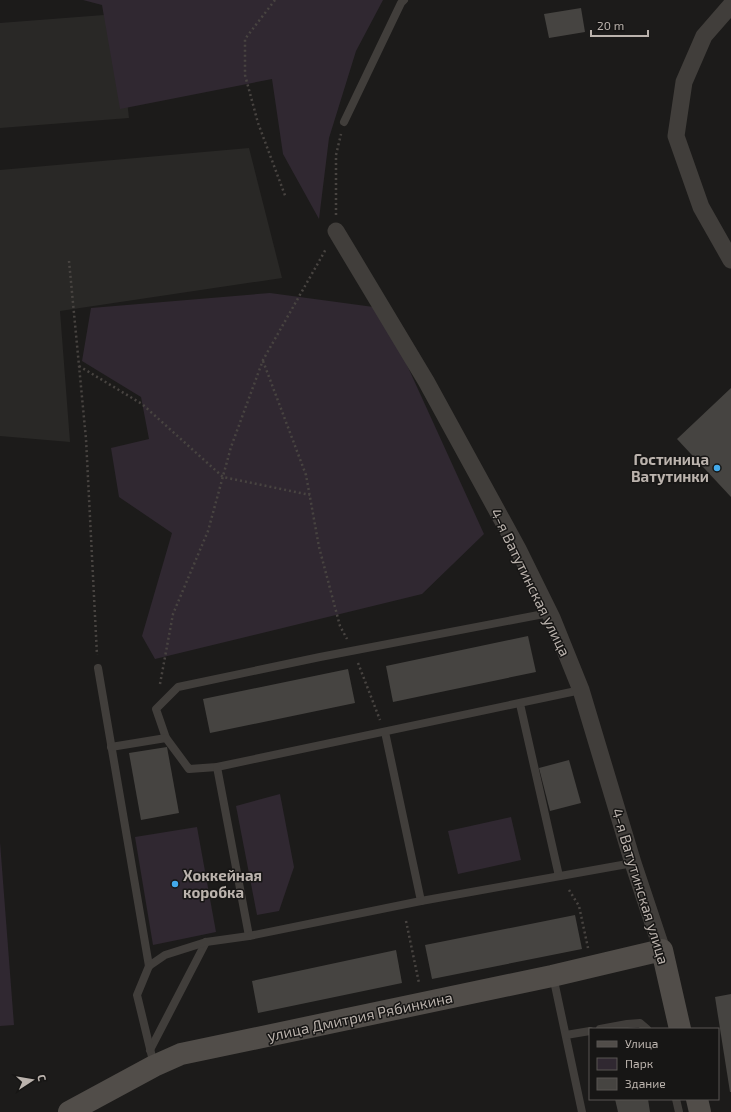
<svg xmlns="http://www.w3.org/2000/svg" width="731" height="1112" font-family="'Exo 2',sans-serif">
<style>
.built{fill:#292826}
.green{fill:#302831}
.building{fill:#464441}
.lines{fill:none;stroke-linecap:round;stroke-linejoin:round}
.path{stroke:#484441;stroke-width:2.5;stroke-dasharray:2 3;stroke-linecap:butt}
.lane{stroke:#413e3b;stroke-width:8}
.street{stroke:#413e3b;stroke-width:17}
.secondary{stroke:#514d49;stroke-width:22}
.poi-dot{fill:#43aaeb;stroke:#171615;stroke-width:1.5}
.labels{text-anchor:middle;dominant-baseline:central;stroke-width:3;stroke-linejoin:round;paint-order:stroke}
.poi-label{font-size:15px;font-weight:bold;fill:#bbb3ad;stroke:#171615;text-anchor:end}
.street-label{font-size:15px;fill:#bbb3ad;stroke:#171615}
</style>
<rect width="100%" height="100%" fill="#1c1b1a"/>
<g class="built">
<path d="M117 14 129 118 0 128V23Z"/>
<path d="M249 148 282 278 60 311 70 442 0 436V170Z"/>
</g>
<g class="green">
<path d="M83 0H383L356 51 329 138 319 219 283 154 272 79 120 109 102 5Z"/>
<path d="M270 293 381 308 484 534 422 594 155 659 142 636 172 533 119 497 111 448 149 439 141 397 82 361 91 308Z"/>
<path d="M280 794 294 867 279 911 257 915 236 806Z"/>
<path d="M511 817 521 860 458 874 448 831Z"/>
<path d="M197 827 216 932 153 945 135 837Z"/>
<path d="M0 842 14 1025 0 1026Z"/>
</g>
<g class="building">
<path d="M581 8 585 32 549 38 544 14Z"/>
<path d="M731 388V497L677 439Z"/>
<path d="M528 636 536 672 393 702 386 666Z"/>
<path d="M348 669 355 703 210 733 203 699Z"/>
<path d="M167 747 179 813 141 820 129 753Z"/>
<path d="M569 760 581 803 550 811 539 768Z"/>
<path d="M575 915 582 949 432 979 425 945Z"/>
<path d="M396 950 402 983 258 1013 252 981Z"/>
<path d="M731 994V1092H730L715 997Z"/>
<path d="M615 1099H648L650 1112H618Z"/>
</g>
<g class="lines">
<g class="path">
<path d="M275 0 245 39V75L258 123 286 198"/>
<path d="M336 215V155L341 134"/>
<path d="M69 261 86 439 97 655"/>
<path d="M263 361 306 475 319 547 340 626 347 639"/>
<path d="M79 366 142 404 223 477 310 495"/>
<path d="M358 663 380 720"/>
<path d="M160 684 173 614 208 531 231 447 263 360 326 249"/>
<path d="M569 890 579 906 588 948"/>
<path d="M406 921 419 983"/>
</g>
<g class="lane">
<path d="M344 122 401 3 404 0"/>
<path d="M98 668 149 966"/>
<path d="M520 704 559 876"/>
<path d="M385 732 421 901"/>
<path d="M166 738 156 709 178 687 320 657 549 613"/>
<path d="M111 747 166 738 189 769 217 767 581 690"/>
<path d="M217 767 249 936"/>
<path d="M553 976 582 1112"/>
<path d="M600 1029 627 1024 640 1023 647 1029"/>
<path d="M566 1035 590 1031"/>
<path d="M150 1050 206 942"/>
<path d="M154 1065 137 995 149 966 165 955 206 942 249 936 421 901 633 863"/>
<path d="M676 1099 679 1112"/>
</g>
<g class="street">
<path d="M731 5 704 36 684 82 676 136 701 207 731 260"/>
<path d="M336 231 426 381 518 549 552 618 581 690 633 863 662 950"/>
</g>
<g class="secondary">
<path d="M697 1099 700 1112"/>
<path d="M69 1112 154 1066 181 1054 552 976 662 950 680 1029"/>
</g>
</g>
<g class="poi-dot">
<circle cx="717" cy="468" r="4"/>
<circle cx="175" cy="884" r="4"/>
</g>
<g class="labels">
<g class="poi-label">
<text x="709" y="459">Гостиница<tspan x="709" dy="17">Ватутинки</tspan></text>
<text x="183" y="875" text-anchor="start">Хоккейная<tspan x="183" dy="17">коробка</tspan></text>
</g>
<g class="street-label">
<text transform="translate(531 582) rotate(64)">4-я Ватутинская улица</text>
<text transform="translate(641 886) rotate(73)">4-я Ватутинская улица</text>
<text transform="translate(360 1016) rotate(-12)">улица Дмитрия Рябинкина</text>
</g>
</g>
<rect x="589" y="1028" width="130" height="72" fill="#171615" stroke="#595552"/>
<rect x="597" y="1041" width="20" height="6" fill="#514d49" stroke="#595552"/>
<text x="625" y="1048" font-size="12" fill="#bbb3ad">Улица</text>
<rect x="597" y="1058" width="20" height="12" fill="#302831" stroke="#595552"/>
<text x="625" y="1068" font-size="12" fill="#bbb3ad">Парк</text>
<rect x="597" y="1078" width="20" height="12" fill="#464441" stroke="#595552"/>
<text x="625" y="1088" font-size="12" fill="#bbb3ad">Здание</text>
<g transform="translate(32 1080) rotate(78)" stroke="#171615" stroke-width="3" paint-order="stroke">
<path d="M0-3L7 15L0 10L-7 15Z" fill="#bbb3ad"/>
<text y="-6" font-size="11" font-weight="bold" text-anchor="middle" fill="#bbb3ad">С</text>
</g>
<path d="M591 30v6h57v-6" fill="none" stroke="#bbb3ad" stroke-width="2"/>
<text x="597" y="30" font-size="12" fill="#bbb3ad" stroke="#171615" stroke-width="3" paint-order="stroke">20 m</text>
</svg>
